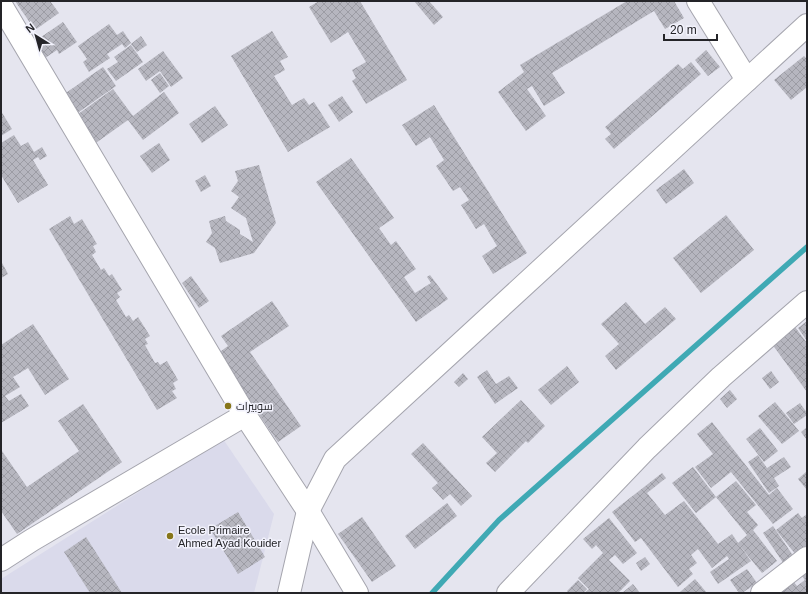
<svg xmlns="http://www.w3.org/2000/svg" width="808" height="594" font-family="Helvetica,Cairo,sans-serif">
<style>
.built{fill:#dadaeb}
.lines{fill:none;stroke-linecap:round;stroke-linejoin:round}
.stream{stroke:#3fa9b4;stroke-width:5.5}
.building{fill:url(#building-cross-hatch)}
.minor-casing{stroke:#a5a5ae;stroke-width:24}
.minor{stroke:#fff;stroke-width:22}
.poi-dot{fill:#87761a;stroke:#f2f2fc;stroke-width:1.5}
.labels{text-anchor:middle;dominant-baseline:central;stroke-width:3;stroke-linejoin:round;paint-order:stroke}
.poi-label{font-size:11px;fill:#242428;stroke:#f2f2fc;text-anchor:start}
</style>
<defs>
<pattern id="building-cross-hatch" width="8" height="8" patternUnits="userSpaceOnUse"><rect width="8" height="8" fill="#b6b6bf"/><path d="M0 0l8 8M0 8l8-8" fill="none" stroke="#9c9ca4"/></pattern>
</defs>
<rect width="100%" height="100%" fill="#e5e5ef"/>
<path class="built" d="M223 439 274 514 254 593H1V579Z"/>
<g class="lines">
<path class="stream" d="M432 593 499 520 807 247"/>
</g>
<g class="building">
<path d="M15 1H50L59 13 35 30Z"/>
<path d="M319 1H360L407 80 366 104 352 81 356 78 352 70 366 62 348 32 331 43 309 7Z"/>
<path d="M414 1H429L443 17 434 25Z"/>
<path d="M627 1H674L684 18 665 29 654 11 552 73 565 93 544 106 532 86 527 89 546 116 526 131 498 92 524 72 520 65Z"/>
<path d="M63 22 77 42 59 54 57 50 39 62 28 46Z"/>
<path d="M109 24 117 35 123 31 131 43 125 48 122 44 107 54 110 58 89 72 83 62 87 59 78 46Z"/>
<path d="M272 31 288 57 280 61 285 70 274 76 292 105 304 98 309 105 314 102 330 127 288 152 231 56Z"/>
<path d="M141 36 147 45 137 52 131 44Z"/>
<path d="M131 45 143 62 116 81 107 69 118 62 114 57Z"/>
<path d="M706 50 720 67 708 76 695 60Z"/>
<path d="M163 51 183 78 171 87 160 71 146 81 138 69Z"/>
<path d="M804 56 807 59V87L791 100 774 80Z"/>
<path d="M691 62 701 74 614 149 605 139 611 134 605 127 678 64 683 69Z"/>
<path d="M103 67 116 86 76 114 63 95Z"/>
<path d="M160 73 169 86 160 93 151 80Z"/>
<path d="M113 89 133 116 164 92 179 113 143 140 128 120 93 145 74 117Z"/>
<path d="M342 96 353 112 339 122 328 105Z"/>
<path d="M434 105 527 253 493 274 482 256 497 246 484 224 476 229 461 205 469 200 460 187 453 191 436 166 444 160 430 137 416 146 402 125Z"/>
<path d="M215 106 228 125 202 143 189 124Z"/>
<path d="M1 111 12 129 1 136Z"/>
<path d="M14 135 21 146 28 142 34 152 42 147 47 156 40 160 38 157 33 160 48 185 18 203 1 175V143Z"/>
<path d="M159 143 170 160 152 173 140 156Z"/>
<path d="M351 158 394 218 379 228 391 245 396 241 416 269 404 277 415 293 431 283 427 277 430 275 448 299 416 322 316 182Z"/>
<path d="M259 165 276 223 254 253 220 263 215 248 206 242 212 233 209 221 225 216 226 221 240 230V234L253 242 246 218 231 208 239 197 231 191 238 181 235 171Z"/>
<path d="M684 169 694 183 666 204 656 190Z"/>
<path d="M205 175 211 186 201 192 195 181Z"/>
<path d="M726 215 754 250 701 293 673 258Z"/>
<path d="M70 216 74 224 82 219 97 244 93 246 96 252 92 255 101 270 104 268 109 276 112 274 122 290 117 293 120 297 116 300 126 317 129 315 133 321 138 317 150 336 145 339 148 344 145 345 155 363 158 362 160 365 167 361 178 380 173 383 176 389 172 391 177 398 157 410 49 229Z"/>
<path d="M1 261 8 274 1 278Z"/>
<path d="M191 276 209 301 199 308 182 283Z"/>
<path d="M272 301 289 326 250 352 301 426 278 442 217 354 228 346 221 336Z"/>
<path d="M626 302 645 324 665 307 676 319 616 370 605 356 619 344 601 324Z"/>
<path d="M807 321V341L798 328Z"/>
<path d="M792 323 807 343V392L769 340Z"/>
<path d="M33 324 69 379 45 395 28 368 13 377 20 387 5 396 9 401 21 394 29 406 1 423V345Z"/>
<path d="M567 366 579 382 551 405 538 390Z"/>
<path d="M487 370 496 384 509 376 518 388 495 404 477 377Z"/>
<path d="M771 371 779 382 770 389 762 378Z"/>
<path d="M463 373 468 379 459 387 454 382Z"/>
<path d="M730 390 737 399 727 408 720 399Z"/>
<path d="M521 400 545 426 528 443 526 441 495 472 486 463 497 453 482 437Z"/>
<path d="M775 402 799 431 782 444 758 416Z"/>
<path d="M800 403 807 413V415L794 424 786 413Z"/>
<path d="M83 404 122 462 17 534 1 511V452L2 451 27 487 79 451 58 421Z"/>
<path d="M712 422 769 495 777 488 793 509 773 524 731 472 711 488 695 467 713 454 697 434Z"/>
<path d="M807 427V440L801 432Z"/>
<path d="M760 428 778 451 764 462 746 439Z"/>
<path d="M423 443 472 496 461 506 450 494 443 500 432 488 438 483 411 454Z"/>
<path d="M758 455 767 468 784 457 791 467 774 478 779 486 769 493 748 462Z"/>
<path d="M693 467 716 497 696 513 672 483Z"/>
<path d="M807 471V490L798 479Z"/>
<path d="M662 473 666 478 647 493 665 515 684 501 718 544 732 534 738 543 747 535 716 497 736 481 756 505 747 512 758 525 753 530 777 561 762 573 740 546 751 561 718 584 710 572 729 559 727 556 712 568 698 549 691 555 697 563 689 569 693 574 678 587 641 538 635 542 612 512Z"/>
<path d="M447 503 457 516 415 549 405 536Z"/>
<path d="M238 512 265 557 238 574 210 529Z"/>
<path d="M798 513 802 518 807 514V545L796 555 776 530Z"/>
<path d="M362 517 396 566 372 582 338 534Z"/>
<path d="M609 518 637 553 623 564 615 555 609 560 630 581 618 593H584L589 589 578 578 603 553 596 545 592 549 583 539Z"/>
<path d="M773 526 794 557 784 564 763 533Z"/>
<path d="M86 537 122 593H90L64 552Z"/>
<path d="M645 557 650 564 641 571 636 563Z"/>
<path d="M807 566V593H771L793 581 797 586 805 580 799 572Z"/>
<path d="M747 569 757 583 742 593H739L730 580Z"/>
<path d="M695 579 707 593H679Z"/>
<path d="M578 580 587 589 583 593H569L567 591Z"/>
<path d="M633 584 640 593H622Z"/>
</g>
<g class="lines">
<g class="minor-casing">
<g id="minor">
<path d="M698 1 747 80"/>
<path d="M1 5 245 415 308 511 357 593"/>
<path d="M1 560 32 540 245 415"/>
<path d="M289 593 308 511 335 459 807 25"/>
<path d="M508 593 647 448 721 377 807 302"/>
<path d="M762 593 807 558"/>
</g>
</g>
<use href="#minor" class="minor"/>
</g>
<g class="poi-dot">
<circle cx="228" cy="406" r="4"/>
<circle cx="170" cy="536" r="4"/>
</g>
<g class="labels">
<g class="poi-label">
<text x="236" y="406">سوبيرات</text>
<text x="178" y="530">Ecole Primaire<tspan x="178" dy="13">Ahmed Ayad Kouider</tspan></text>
</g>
</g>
<rect width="808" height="594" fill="none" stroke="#242428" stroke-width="4"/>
<g transform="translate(36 36) rotate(323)" stroke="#f2f2fc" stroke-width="3" paint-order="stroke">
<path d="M0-3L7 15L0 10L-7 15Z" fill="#242428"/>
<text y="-6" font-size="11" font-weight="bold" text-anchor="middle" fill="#242428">N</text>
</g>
<path d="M664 34v6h53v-6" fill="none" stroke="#242428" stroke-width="2"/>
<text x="670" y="34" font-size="12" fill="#242428" stroke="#f2f2fc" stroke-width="3" paint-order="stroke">20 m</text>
</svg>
